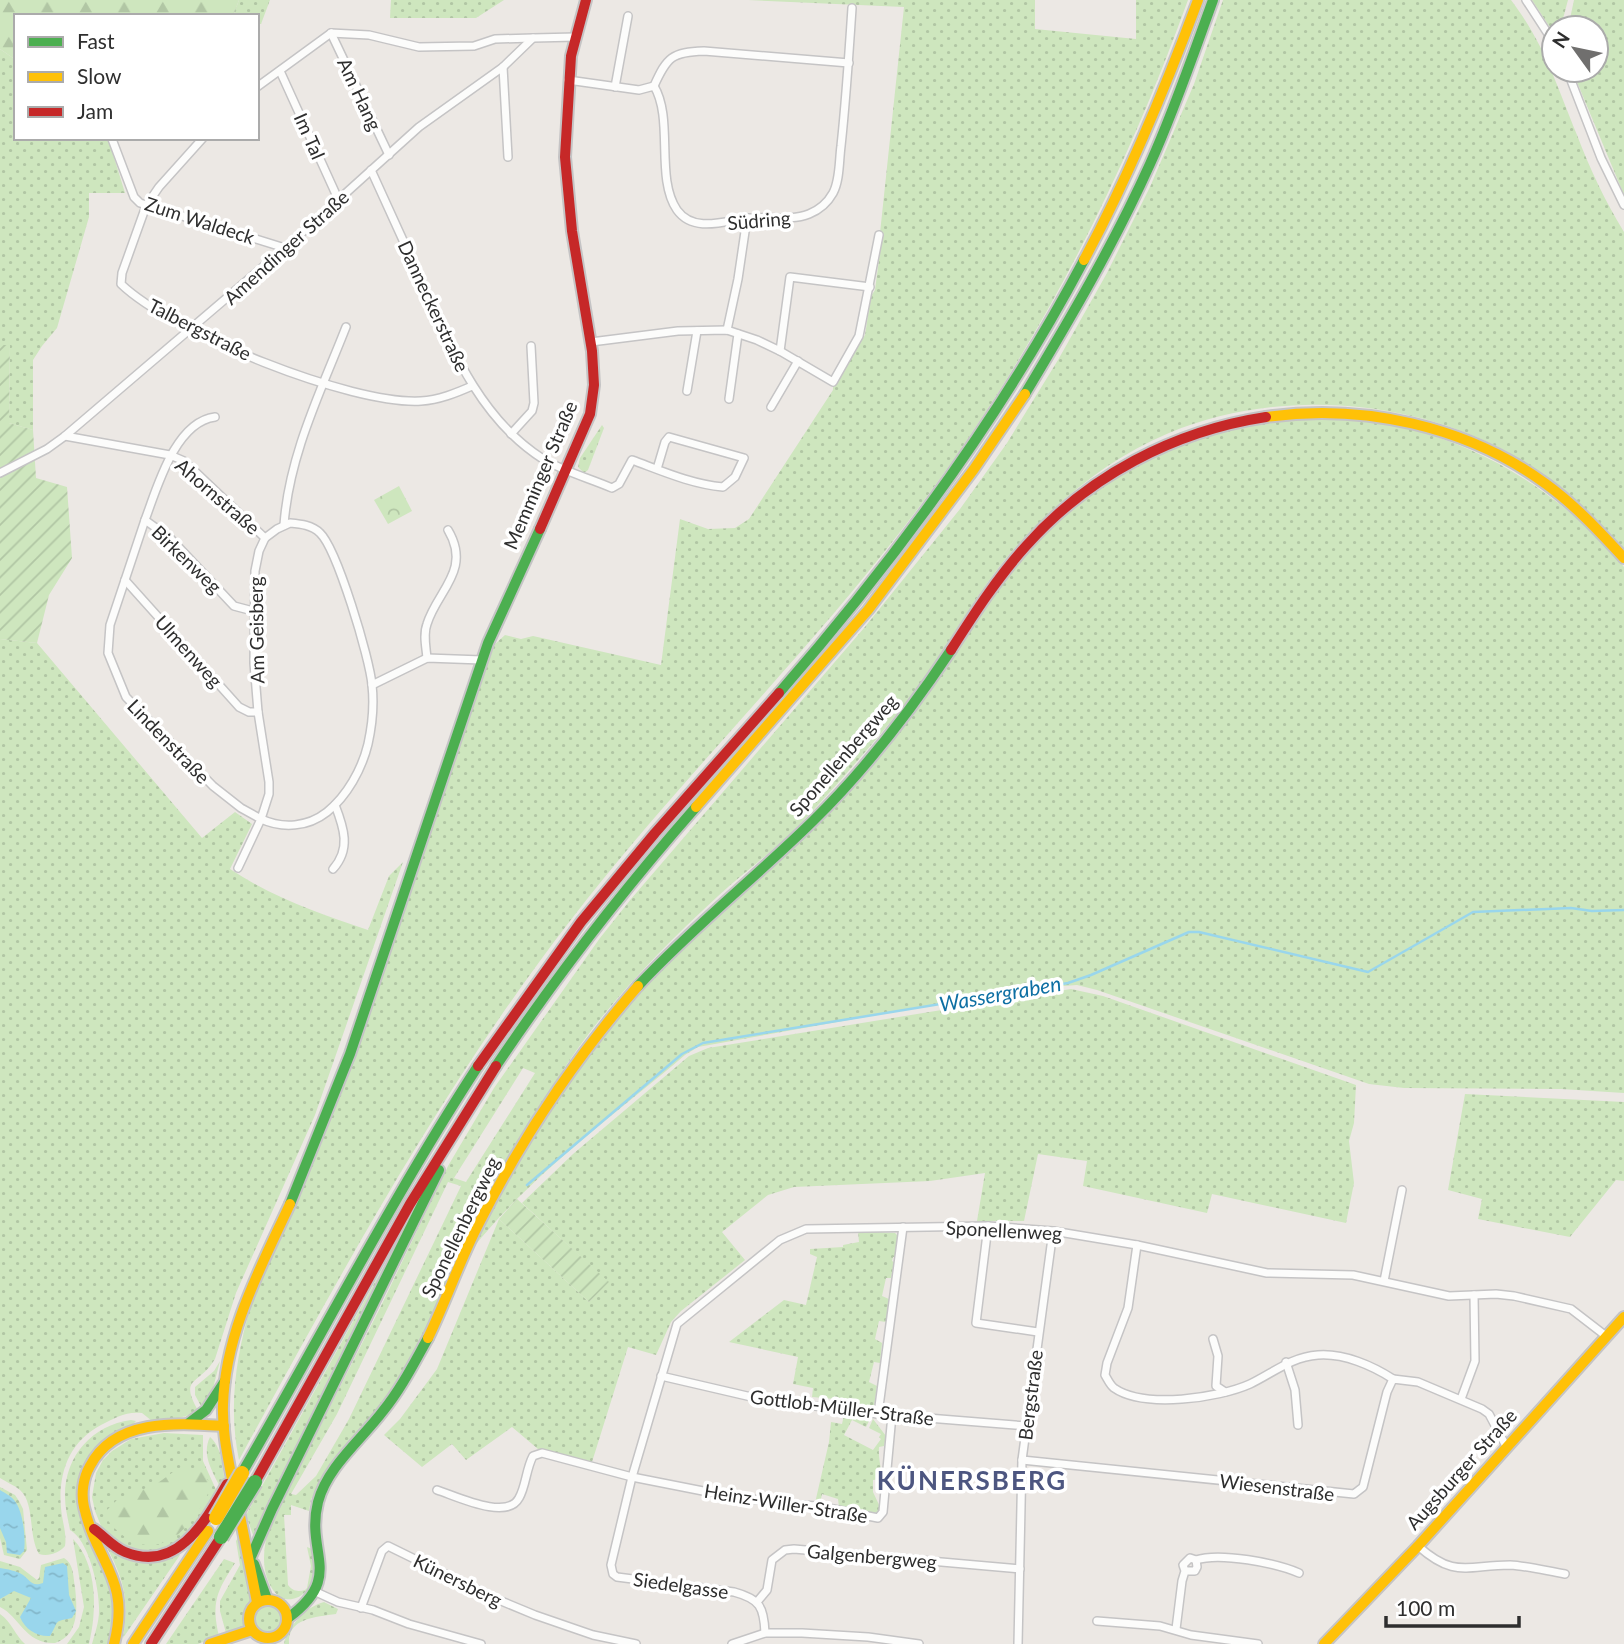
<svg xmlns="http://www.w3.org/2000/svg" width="1624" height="1644" font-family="Lato,sans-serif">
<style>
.grass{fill:url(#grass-dots);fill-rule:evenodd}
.forest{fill:url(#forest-firs)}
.park{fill:url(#park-crowns)}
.garden{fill:url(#garden-furrows)}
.water{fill:url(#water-ripples)}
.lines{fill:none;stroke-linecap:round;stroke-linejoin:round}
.stream{stroke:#99d6ec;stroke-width:2.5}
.street-casing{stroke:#c5c4c5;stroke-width:10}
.fast-casing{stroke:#c5c4c5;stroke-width:14}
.slow-casing{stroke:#c5c4c5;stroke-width:14}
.jam-casing{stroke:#c5c4c5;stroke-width:14}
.street{stroke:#fcfcfb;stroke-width:7}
.fast{stroke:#4caf50;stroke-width:10}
.slow{stroke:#ffc107;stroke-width:10}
.jam{stroke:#c62828;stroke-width:10}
.fast-bridge-casing{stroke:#c6c5c4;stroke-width:18;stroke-linecap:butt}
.slow-bridge-casing{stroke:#c6c5c4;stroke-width:18;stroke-linecap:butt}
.fast-bridge{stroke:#4caf50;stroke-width:14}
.slow-bridge{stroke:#ffc107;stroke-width:14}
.labels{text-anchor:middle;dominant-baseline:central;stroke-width:7;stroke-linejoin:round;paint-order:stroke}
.street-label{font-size:19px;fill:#2e2e2e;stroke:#fff}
.water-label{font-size:21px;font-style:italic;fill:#0d6fa3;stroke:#fff}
.district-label{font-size:26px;font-weight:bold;letter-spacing:2px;fill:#4d5680;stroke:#fff}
</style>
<defs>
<pattern id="grass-dots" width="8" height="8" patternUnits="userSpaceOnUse" patternTransform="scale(1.75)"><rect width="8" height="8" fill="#cee6be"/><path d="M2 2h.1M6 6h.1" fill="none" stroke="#b1c6a4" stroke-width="1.8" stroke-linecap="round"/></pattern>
<pattern id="forest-firs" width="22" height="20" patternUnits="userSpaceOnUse" patternTransform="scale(1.75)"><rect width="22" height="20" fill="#cee6be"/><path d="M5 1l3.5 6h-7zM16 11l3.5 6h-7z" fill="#b1c6a4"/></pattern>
<pattern id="park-crowns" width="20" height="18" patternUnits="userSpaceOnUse" patternTransform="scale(1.75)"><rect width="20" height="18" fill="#cee6be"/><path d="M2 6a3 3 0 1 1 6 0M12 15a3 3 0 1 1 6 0" fill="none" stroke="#b1c6a4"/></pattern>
<pattern id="garden-furrows" width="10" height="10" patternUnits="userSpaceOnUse" patternTransform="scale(1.75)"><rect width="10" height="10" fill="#cee6be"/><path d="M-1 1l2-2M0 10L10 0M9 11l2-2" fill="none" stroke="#b1c6a4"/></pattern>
<pattern id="water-ripples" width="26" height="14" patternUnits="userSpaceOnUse" patternTransform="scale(1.75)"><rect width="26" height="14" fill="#99d6ec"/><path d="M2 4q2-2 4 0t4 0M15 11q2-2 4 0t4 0" fill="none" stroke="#84b8cb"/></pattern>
</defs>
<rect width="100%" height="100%" fill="#ece8e4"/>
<g class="grass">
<path d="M239 0H270L261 24H257V16H233Z"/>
<path d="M391 0H504L476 18H390Z"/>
<path d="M748 0H1035V29L1136 39V0H1188C1119 191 1026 371 900 532 796 666 674 786 570 921 441 1088 340 1275 239 1460 228 1407 236 1356 251 1305L319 1149 350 1071 474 699 495 644 505 635 521 639 533 636 661 665 680 519 708 529 735 528 749 519 833 390V386L865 335 871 296 875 290 882 237 880 233 904 7Z"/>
<path d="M1223 0H1511C1545 45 1556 84 1577 135 1590 169 1605 201 1624 232V551C1586 514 1548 473 1500 448 1399 397 1273 390 1169 433 1113 456 1065 495 1024 538 984 580 957 631 925 677 908 701 890 723 872 744 847 773 822 802 795 829 771 853 742 874 717 897 667 943 615 996 576 1051 522 1129 483 1217 440 1301 426 1329 414 1360 397 1386 372 1426 339 1462 311 1499L309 1511 291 1505V1515H284L288 1585C293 1591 297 1592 305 1590L307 1588 311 1566 307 1547 312 1549C312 1558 315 1568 313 1577 310 1596 286 1609 273 1590 260 1570 263 1546 270 1525L381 1306 448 1166 494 1088 600 938 631 899 864 628 960 509 1007 443 1058 360 1107 273 1150 187 1194 84ZM523 1068 535 1073 466 1182 454 1178ZM448 1182 461 1186 349 1419 316 1476 296 1495 291 1494 337 1414Z"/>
<path d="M1532 0H1568L1561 26 1553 29 1549 26Z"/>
<path d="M1574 0H1624V195L1572 70H1596V28H1568Z"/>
<path d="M0 49 16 60V138H116L113 154 125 193H89V217L57 328 42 346 33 360V430L9 423 10 346 0 345Z"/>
<path d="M1303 417C1339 418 1376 420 1410 429 1495 451 1568 500 1624 567V1093L1561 1089 1404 1088 1369 1084 1097 990 1077 985 1064 986 904 1010 698 1047 685 1055C612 1117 532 1174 472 1249 526 1141 590 1041 675 955 716 912 763 876 805 835 829 813 849 787 870 763 884 746 900 729 914 712 969 644 1004 561 1075 507 1152 448 1208 428 1303 417Z"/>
<path d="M602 425 604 428 588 470 584 473 578 467 580 458Z"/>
<path d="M0 639 37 643 202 838 235 812 252 824 230 869C272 897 320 914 368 930L389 876 403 862 315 1115 236 1293 215 1359C199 1386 178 1376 199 1412L179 1418 152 1421 142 1413C126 1411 115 1418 101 1425 69 1442 58 1473 61 1508 62 1521 67 1534 65 1546 59 1553 48 1557 39 1554 28 1536 35 1503 20 1490 14 1485 6 1482 0 1478Z"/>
<path d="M1071 989 1103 996 1356 1085 1354 1123 1349 1141 1354 1183 1346 1223 1212 1194 1207 1213 1083 1186 1087 1161 1038 1154 1024 1221H977L985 1173 930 1181 794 1187 768 1195 722 1232 745 1260 681 1311 671 1322 656 1355 628 1347 592 1462 538 1449 512 1427 466 1460 452 1444 422 1467 384 1435 400 1419 437 1369 499 1219 589 1302 608 1282 522 1203 573 1154 689 1056 708 1048Z"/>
<path d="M1465 1094 1624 1102V1181L1616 1180 1570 1237 1478 1219 1482 1199 1448 1190Z"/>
<path d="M858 1231 895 1233 898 1236 895 1257H893L892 1261 894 1262 891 1278H886L882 1296 889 1299 886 1322 879 1321 875 1339 882 1343 880 1363 874 1362 869 1382 877 1386 874 1406 871 1409 859 1408 858 1401 812 1397 813 1388 793 1384 798 1357 729 1342 784 1300 806 1305 817 1257 810 1254V1249L843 1247V1245L859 1242Z"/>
<path d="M386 1262 256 1532 253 1535 246 1515Z"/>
<path d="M220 1361 211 1396 202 1408 195 1395V1387L214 1371Z"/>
<path d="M844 1415 870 1419 866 1427 852 1420 844 1435 873 1450 881 1439 879 1437 881 1434 869 1428 873 1419 886 1436 884 1446 879 1447C878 1460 882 1467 881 1479L873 1480V1492L881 1509 875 1516 839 1507 838 1499 822 1494 820 1504 815 1503 829 1442 831 1422 842 1424Z"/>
<path d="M131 1420 136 1421 78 1482 106 1566 115 1615 110 1644H92C95 1633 99 1622 99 1611 100 1590 89 1540 70 1530 68 1519 65 1508 65 1497 64 1457 92 1425 131 1420Z"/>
<path d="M164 1433 203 1435V1461L218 1494 194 1530 169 1549 137 1552 123 1545 101 1526 95 1511 92 1497 96 1473 103 1460 112 1451 131 1439Z"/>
<path d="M210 1437C222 1447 222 1466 225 1481L221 1489C213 1472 201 1455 210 1437Z"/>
<path d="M0 1487 15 1495 19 1501 23 1509 27 1550 20 1559 4 1555 0 1538Z"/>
<path d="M239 1536 252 1589 250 1601 243 1617 245 1627 226 1633 220 1611V1601L240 1565 236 1541Z"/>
<path d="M73 1539C98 1565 97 1612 89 1644H67L79 1627 84 1607Z"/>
<path d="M105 1544 120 1555H180L123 1638C130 1599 123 1577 105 1544Z"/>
<path d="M64 1558C74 1564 73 1576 75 1587 77 1607 80 1635 55 1643 25 1644 20 1617 0 1607V1561L20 1567 37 1580 39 1578 41 1565Z"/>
<path d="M224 1559 235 1563C217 1591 211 1602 219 1636L198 1644H166Z"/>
<path d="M324 1602 338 1609 336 1614C316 1617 287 1618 289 1644H284C287 1627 307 1606 324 1602Z"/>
<circle cx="268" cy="1619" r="14"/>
<path d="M0 1614C11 1621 15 1635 25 1644H0Z"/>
</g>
<g class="forest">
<path d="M0 0H239L233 16H16V60L0 49Z"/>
<path d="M176 1470H201L211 1485C207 1499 200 1508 192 1519 164 1558 128 1551 103 1514L119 1498 155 1485Z"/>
</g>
<path class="park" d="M399 486 412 511 388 524 374 500Z"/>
<g class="garden">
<path d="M0 345H10L9 423 33 430 36 478 67 487 72 558 49 595 37 643 0 639Z"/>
<path d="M517 1199 609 1282 589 1302 499 1219Z"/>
</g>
<g class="water">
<path d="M0 1490C5 1493 11 1496 14 1500 23 1510 26 1538 24 1551L20 1555 7 1553 6 1542 0 1528Z"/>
<path d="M63 1563 67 1566 69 1595 76 1611 72 1618C52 1622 60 1620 50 1636 38 1637 25 1630 20 1617L31 1598 14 1591 0 1599V1568C7 1569 17 1571 23 1575 31 1581 32 1587 43 1583L45 1567Z"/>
</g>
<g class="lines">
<path class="stream" d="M527 1185 682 1054 703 1043 1068 983 1091 975 1189 932H1199L1368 972 1473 912 1571 908 1592 911 1624 910"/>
<g class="street-casing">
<g id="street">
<path d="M1526 0 1554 43"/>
<path d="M331 33 389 155"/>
<path d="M503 67 508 157"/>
<path d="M1567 70 1601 158 1624 205"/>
<path d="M280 71 339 201"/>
<path d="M568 80 639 90 654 86C674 119 655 178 677 210 692 231 719 223 741 219 763 215 789 222 809 214 819 210 828 202 833 193 840 180 839 161 841 146 846 100 849 54 852 8"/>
<path d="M654 86C667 57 672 52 704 51L849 63"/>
<path d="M257 87 331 33 369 35 419 47 474 46 495 39 533 38"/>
<path d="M615 87 628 16"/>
<path d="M203 138 159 187 146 206 122 273 121 284C172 333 351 405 421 401 439 400 456 393 472 386"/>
<path d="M112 139 134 197 140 203 285 248"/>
<path d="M371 170C388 207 405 244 422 282 451 347 480 419 543 459 565 472 589 478 612 488L619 484 632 460C662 471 691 484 723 487L735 477 744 458 669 437 665 442 657 469"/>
<path d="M727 330 738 279 747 218"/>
<path d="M591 342 678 331 727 330 757 340 780 351 833 382 859 336 879 235"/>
<path d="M780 351 790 277 870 287"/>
<path d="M687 391 697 331"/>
<path d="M729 399 738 334"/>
<path d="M771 407 798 361"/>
<path d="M215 417C175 422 157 488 145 520L170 538 234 606 253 611"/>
<path d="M511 434 532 411 534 403 531 346"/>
<path d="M65 436 170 455 184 461 265 538"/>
<path d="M0 473 47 449 65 436 285 248 419 127 503 67 533 38 576 37"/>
<path d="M145 520 110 625 108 653 126 697 213 786 241 808 261 819 238 868"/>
<path d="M290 523C301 524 312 525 320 533 337 549 370 659 372 685 374 703 372 726 368 744 362 769 347 796 327 812 308 827 283 829 261 819L269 794V782L258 712 254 663 255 571 259 551 265 538 277 529Z"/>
<path d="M284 525C289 455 321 391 346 327"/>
<path d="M125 580 239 707 249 712H258"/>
<path d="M427 658C426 647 423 634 427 624 437 591 472 570 448 530"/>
<path d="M372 685 427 658 482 660"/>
<path d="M333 869C351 849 344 828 335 805"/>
<path d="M988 1226 976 1323 1038 1332"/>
<path d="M1137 1245 1128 1308 1107 1363 1105 1375C1108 1380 1110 1385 1114 1388 1144 1409 1219 1398 1250 1384 1273 1373 1291 1357 1318 1355 1344 1353 1373 1366 1393 1379"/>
<path d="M1384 1281 1402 1190"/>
<path d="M1213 1339 1218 1356 1216 1386 1225 1392"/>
<path d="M1286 1362 1295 1390 1298 1425"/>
<path d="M661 1376 760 1399 878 1414 1026 1426"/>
<path d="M1461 1399 1475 1361 1474 1295"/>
<path d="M878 1414 903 1227"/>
<path d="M1022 1460 1354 1494 1363 1487 1387 1392 1393 1379 1418 1382 1482 1409 1489 1414 1506 1446"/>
<path d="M437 1490C456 1496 507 1521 519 1498 526 1486 526 1469 533 1456L542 1453 632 1477 703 1491 783 1504 818 1506 878 1518 883 1512 892 1415"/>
<path d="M1418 1546C1455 1579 1467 1565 1510 1565 1528 1566 1547 1571 1565 1574"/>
<path d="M1196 1560C1220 1552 1276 1563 1299 1573"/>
<path d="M316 1592 338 1602 373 1610 409 1624 481 1644"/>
<path d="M757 1602 767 1590 772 1560 785 1550 794 1549 1020 1569"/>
<path d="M361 1608 382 1551 388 1546 494 1598 535 1615 593 1635 636 1644"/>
<path d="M1097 1621 1160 1626 1191 1635 1258 1644"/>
<path d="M1176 1629 1182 1581 1185 1571 1183 1565 1190 1558 1196 1560 1197 1567 1195 1571H1185"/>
<path d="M765 1633C764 1607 760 1599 734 1592L617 1577 613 1574 611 1565 632 1477 677 1324 780 1240 806 1229 988 1226 1053 1231 1137 1245 1267 1273 1353 1275 1449 1296 1496 1294 1514 1296 1571 1309 1606 1336"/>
<path d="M732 1644 765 1633H802L868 1637 919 1644"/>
<path d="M1018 1644 1022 1460 1053 1231"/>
</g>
</g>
<g class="fast-casing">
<g id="fast">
<path d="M1025 394C1070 319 1114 244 1150 164 1174 111 1193 55 1213 0"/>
<path d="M779 693C896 559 1001 417 1084 260"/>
<path d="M638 986C693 927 756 877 813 821 865 770 911 710 951 650"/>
<path d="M496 1066C557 975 624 889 696 807"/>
<path d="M290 1204 350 1054 488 643 540 529"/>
<path d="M189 1423 206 1410 225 1381"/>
<path d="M242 1473C321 1337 392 1198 478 1066"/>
<path d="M250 1559 272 1509 439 1170"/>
<path d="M254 1564 267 1599"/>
<path d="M288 1618C345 1576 305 1554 318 1502 327 1467 362 1439 383 1411 401 1389 414 1363 428 1338"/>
</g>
</g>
<g class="slow-casing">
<g id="slow">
<path d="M1084 260C1129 176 1165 89 1198 0"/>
<path d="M1266 417C1362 403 1467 426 1546 484 1575 505 1600 532 1624 558"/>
<path d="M696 807 868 610 974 469 1025 394"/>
<path d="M428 1338C446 1301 459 1262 478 1225 521 1140 575 1058 638 986"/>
<path d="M234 1490C229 1462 222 1434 223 1405 225 1333 260 1269 290 1204"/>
<path d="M238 1506 257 1602"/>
<circle cx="268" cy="1619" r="19"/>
<path d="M114 1644C131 1579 97 1564 84 1507 81 1494 83 1478 90 1466 115 1418 177 1423 224 1426"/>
<path d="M133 1644 208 1531"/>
<path d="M210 1644 252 1630"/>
<path d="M1324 1644 1418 1546 1624 1317"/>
</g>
</g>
<g class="jam-casing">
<g id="jam">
<path d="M540 529 590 414 594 385 592 351 572 231 565 157 571 56 586 0"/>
<path d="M951 650C974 614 997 578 1026 546 1088 476 1174 431 1266 417"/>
<path d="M478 1066 581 922 655 833 779 693"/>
<path d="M255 1482 410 1204 496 1066"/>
<path d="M94 1529C104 1536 113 1547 125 1552 177 1573 205 1522 227 1484"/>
<path d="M151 1644 221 1537"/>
</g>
</g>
<use href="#street" class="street"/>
<use href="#fast" class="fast"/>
<use href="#slow" class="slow"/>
<use href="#jam" class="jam"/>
<g class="fast-bridge-casing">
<path id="fast-bridge" d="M221 1537 255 1482"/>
</g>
<g class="slow-bridge-casing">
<path id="slow-bridge" d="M216 1518 242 1473"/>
</g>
<use href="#fast-bridge" class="fast-bridge"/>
<use href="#slow-bridge" class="slow-bridge"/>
</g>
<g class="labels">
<g class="street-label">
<text transform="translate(360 94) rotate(65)">Am Hang</text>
<text transform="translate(310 136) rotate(66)">Im Tal</text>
<text transform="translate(200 220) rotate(18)">Zum Waldeck</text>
<text transform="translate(759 220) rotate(-5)">Südring</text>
<text transform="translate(286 247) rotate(-42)">Amendinger Straße</text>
<text transform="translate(434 306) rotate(65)">Danneckerstraße</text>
<text transform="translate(200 329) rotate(27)">Talbergstraße</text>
<text transform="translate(540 475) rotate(-67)">Memminger Straße</text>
<text transform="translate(218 496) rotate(41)">Ahornstraße</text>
<text transform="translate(187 559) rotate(44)">Birkenweg</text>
<text transform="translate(256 630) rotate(-91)">Am Geisberg</text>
<text transform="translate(189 651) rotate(48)">Ulmenweg</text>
<text transform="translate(169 741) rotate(46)">Lindenstraße</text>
<text transform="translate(843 755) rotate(-49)">Sponellenbergweg</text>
<text transform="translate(460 1227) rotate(-64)">Sponellenbergweg</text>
<text transform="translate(1004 1230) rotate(3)">Sponellenweg</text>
<text transform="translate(1030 1395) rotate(-83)">Bergstraße</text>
<text transform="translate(842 1407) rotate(7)">Gottlob-Müller-Straße</text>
<text transform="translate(1461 1469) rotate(-48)">Augsburger Straße</text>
<text transform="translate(1277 1487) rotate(7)">Wiesenstraße</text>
<text transform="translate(786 1503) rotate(9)">Heinz-Willer-Straße</text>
<text transform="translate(872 1556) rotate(5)">Galgenbergweg</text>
<text transform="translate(458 1580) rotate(26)">Künersberg</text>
<text transform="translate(681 1585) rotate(8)">Siedelgasse</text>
</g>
<g class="water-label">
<text transform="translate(1000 993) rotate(-10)">Wassergraben</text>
</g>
<g class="district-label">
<text x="972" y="1480">KÜNERSBERG</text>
</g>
</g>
<rect x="14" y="14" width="245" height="126" fill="#ffffff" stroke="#ababab" stroke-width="2"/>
<rect x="28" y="37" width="35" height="10" fill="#4caf50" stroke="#ababab" stroke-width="2"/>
<text x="77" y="49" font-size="21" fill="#2e2e2e">Fast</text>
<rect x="28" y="72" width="35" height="10" fill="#ffc107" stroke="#ababab" stroke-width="2"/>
<text x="77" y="84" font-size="21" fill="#2e2e2e">Slow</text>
<rect x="28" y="107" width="35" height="10" fill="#c62828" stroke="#ababab" stroke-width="2"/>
<text x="77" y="119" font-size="21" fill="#2e2e2e">Jam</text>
<g transform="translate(1575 49) rotate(303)"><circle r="33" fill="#ffffff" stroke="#ababab" stroke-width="2"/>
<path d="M0-5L12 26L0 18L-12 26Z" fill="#706f6e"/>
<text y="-10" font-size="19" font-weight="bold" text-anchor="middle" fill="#2e2e2e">N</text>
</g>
<path d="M1386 1616v10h133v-10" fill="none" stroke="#2e2e2e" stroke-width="3.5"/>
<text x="1396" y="1616" font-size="21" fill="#2e2e2e" stroke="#ffffff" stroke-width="5" paint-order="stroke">100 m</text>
</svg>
